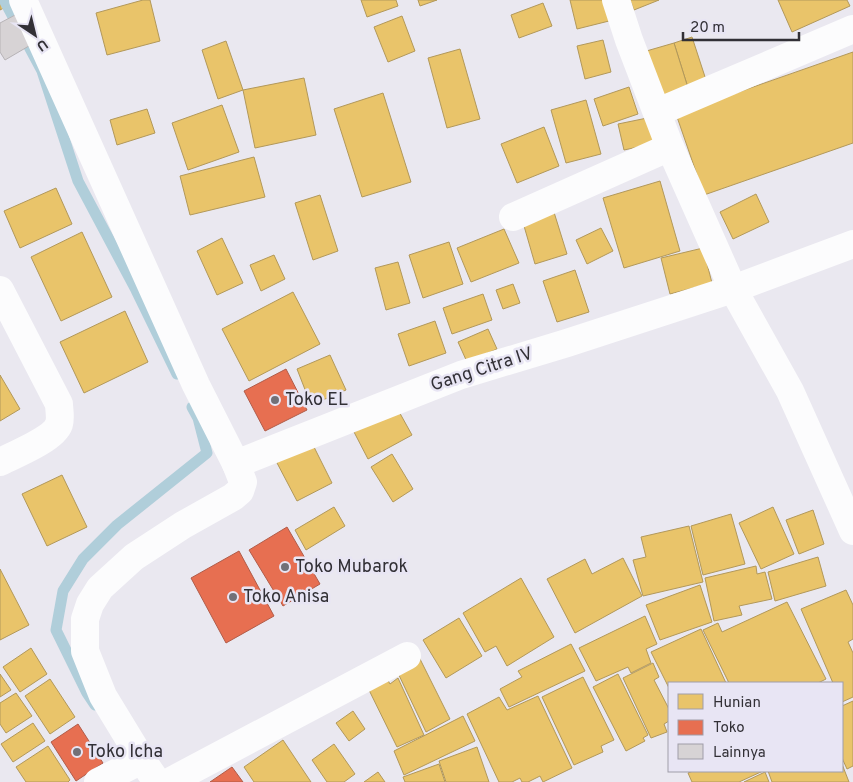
<svg xmlns="http://www.w3.org/2000/svg" width="853" height="782" font-family="Overpass,sans-serif">
<style>
.homes{fill:#e9c46a;stroke:#b2985a}
.shops{fill:#e76f51;stroke:#b15c49}
.lines{fill:none;stroke-linecap:round;stroke-linejoin:round}
.stream{stroke:#b0ceda;stroke-width:11}
.building{fill:#d7d3d5;stroke:#b7b3b6}
.minor{stroke:#fcfcfd;stroke-width:28}
.poi-dot{fill:#727077;stroke:#e8e5f4;stroke-width:2}
.labels{text-anchor:middle;dominant-baseline:central;stroke-width:5;stroke-linejoin:round;paint-order:stroke}
.street-label{font-size:18px;fill:#323036;stroke:#e8e5f4}
.poi-label{font-size:18px;fill:#323036;stroke:#e8e5f4;text-anchor:start}
</style>
<rect width="100%" height="100%" fill="#eae8f0"/>
<g class="homes">
<path d="M0 0H11L13 3 0 10Z"/>
<path d="M143 0H150L160 41 107 55 96 13Z"/>
<path d="M361 0H396L398 6 367 17Z"/>
<path d="M418 0H437L420 6Z"/>
<path d="M570 0H604L609 21 577 29Z"/>
<path d="M630 0H659L634 10Z"/>
<path d="M778 0H847L850 6 792 32Z"/>
<path d="M543 3 552 26 519 38 511 15Z"/>
<path d="M402 16 415 51 388 62 374 27Z"/>
<path d="M692 37 708 86 689 91 674 43Z"/>
<path d="M603 40 611 72 585 79 577 46Z"/>
<path d="M226 41 243 90 218 99 202 50Z"/>
<path d="M674 43 689 91 658 101 643 52Z"/>
<path d="M460 49 480 119 447 128 428 58Z"/>
<path d="M853 52V143L704 195 676 114Z"/>
<path d="M304 78 316 135 255 148 243 90Z"/>
<path d="M629 87 638 114 603 126 594 99Z"/>
<path d="M383 93 411 182 362 197 334 109Z"/>
<path d="M586 100 601 154 566 163 551 110Z"/>
<path d="M222 105 239 152 188 170 172 123Z"/>
<path d="M147 109 155 133 117 145 110 120Z"/>
<path d="M652 117 657 143 624 150 618 124Z"/>
<path d="M544 127 559 166 517 183 501 144Z"/>
<path d="M254 157 265 197 190 215 180 176Z"/>
<path d="M660 181 680 251 624 268 603 198Z"/>
<path d="M56 188 72 224 20 248 4 211Z"/>
<path d="M756 194 769 222 733 239 720 212Z"/>
<path d="M320 195 338 251 313 260 295 203Z"/>
<path d="M553 209 567 254 535 264 522 219Z"/>
<path d="M601 228 613 251 587 264 576 240Z"/>
<path d="M504 229 519 263 471 282 457 248Z"/>
<path d="M82 232 112 297 61 321 31 257Z"/>
<path d="M222 238 243 283 217 295 197 251Z"/>
<path d="M449 242 463 284 423 298 409 255Z"/>
<path d="M703 248 712 283 670 294 661 258Z"/>
<path d="M274 255 285 279 261 291 250 265Z"/>
<path d="M398 262 410 303 386 310 375 268Z"/>
<path d="M575 270 589 312 557 322 543 281Z"/>
<path d="M513 284 520 303 503 309 496 290Z"/>
<path d="M293 292 320 344 249 381 222 329Z"/>
<path d="M483 294 492 320 452 334 443 308Z"/>
<path d="M125 311 148 362 84 393 60 342Z"/>
<path d="M435 321 446 353 409 366 398 334Z"/>
<path d="M488 329 497 349 467 362 458 342Z"/>
<path d="M330 355 346 390 311 405 297 369Z"/>
<path d="M0 375 20 409 0 421Z"/>
<path d="M397 408 412 435 368 459 354 432Z"/>
<path d="M312 443 332 483 297 501 276 461Z"/>
<path d="M392 454 413 489 393 502 371 467Z"/>
<path d="M62 475 87 527 47 546 22 494Z"/>
<path d="M334 507 345 526 306 550 295 530Z"/>
<path d="M773 507 794 554 761 569 739 523Z"/>
<path d="M813 510 824 544 799 554 786 520Z"/>
<path d="M731 514 745 564 703 575 691 526Z"/>
<path d="M689 526 703 582 643 596 633 560 646 557 641 537Z"/>
<path d="M818 557 826 586 775 601 768 572Z"/>
<path d="M623 558 642 596 575 633 547 579 585 559 592 574Z"/>
<path d="M756 566 757 574 765 572 772 599 739 606 742 615 714 621 705 578Z"/>
<path d="M0 569 29 625 0 640Z"/>
<path d="M521 578 554 637 507 666 496 646 485 652 463 613Z"/>
<path d="M700 585 712 622 660 640 646 605Z"/>
<path d="M846 590 853 605V639L848 642 853 653V697L842 702V683H833L801 609Z"/>
<path d="M787 602 826 679 818 683H729L703 630 718 623 722 632Z"/>
<path d="M645 616 657 644 646 649 651 663 631 673 628 667 596 681 579 648Z"/>
<path d="M459 618 482 656 446 678 423 640Z"/>
<path d="M701 629 726 683H669V688L651 652Z"/>
<path d="M571 644 585 671 509 707 500 689 522 677 518 671Z"/>
<path d="M31 648 47 674 20 692 3 667Z"/>
<path d="M419 657 450 719 426 732 397 671Z"/>
<path d="M653 663 659 677 654 680 669 709V721L664 724 667 732 651 738 623 678Z"/>
<path d="M0 674 11 690 0 697Z"/>
<path d="M618 674 648 735 643 738 645 741 626 751 593 687Z"/>
<path d="M385 675 390 684 398 678 424 735 397 747 367 686Z"/>
<path d="M583 677 614 740 601 746 603 752 574 765 542 697Z"/>
<path d="M50 679 75 717 50 734 25 696Z"/>
<path d="M16 693 32 716 6 733 0 724V703Z"/>
<path d="M538 696 572 768 543 782 540 776 528 782H522L520 778 512 782H499L467 714 499 697 507 710Z"/>
<path d="M853 701V766L847 769 842 758V706Z"/>
<path d="M353 711 365 729 349 741 336 723Z"/>
<path d="M463 716 475 741 404 775 394 751Z"/>
<path d="M33 723 45 741 13 762 1 744Z"/>
<path d="M283 740 311 782H254L244 767Z"/>
<path d="M334 744 355 774 344 782H327L312 760Z"/>
<path d="M48 746 70 780 68 782H26L16 767Z"/>
<path d="M477 747 489 782H446L439 761Z"/>
<path d="M439 764 445 782H405L403 777Z"/>
<path d="M842 764 849 782H772L768 771H842Z"/>
<path d="M693 771H763L739 782H692L688 773Z"/>
<path d="M378 772 385 782H364Z"/>
<path d="M765 772 769 782H744Z"/>
</g>
<g class="shops">
<path d="M286 369 307 410 265 431 244 391Z"/>
<path d="M287 527 320 584 283 606 249 550Z"/>
<path d="M239 551 274 616 226 643 191 578Z"/>
<path d="M78 724 103 763 76 781 51 742Z"/>
<path d="M232 767 243 782H210Z"/>
</g>
<g class="lines">
<g class="stream">
<path d="M4 0 42 71 78 181 136 290 177 374"/>
<path d="M95 705 87 693 56 630 63 591 83 559 117 525 207 453 198 418 192 407"/>
</g>
</g>
<path class="building" d="M17 14 34 43 5 60 0 52V23Z"/>
<g class="lines">
<g class="minor">
<path d="M23 0 196 385 236 464 243 482 240 491 233 497 183 525 134 557 100 588 90 604 85 619V651L103 696 142 760 157 782"/>
<path d="M616 0 629 40 670 147 733 289 790 391 853 531"/>
<path d="M658 112 853 29"/>
<path d="M513 217 670 147"/>
<path d="M0 290 59 404C59 409 61 418 59 424 54 439 14 455 0 462"/>
<path d="M236 464 461 375 567 343 733 289 853 244"/>
<path d="M98 782 142 760"/>
<path d="M169 782 407 656"/>
</g>
</g>
<g class="poi-dot">
<circle cx="275" cy="400" r="5"/>
<circle cx="285" cy="567" r="5"/>
<circle cx="233" cy="597" r="5"/>
<circle cx="77" cy="752" r="5"/>
</g>
<g class="labels">
<g class="street-label">
<text transform="translate(482 370) rotate(-18)">Gang Citra IV</text>
</g>
<g class="poi-label">
<text x="285" y="400">Toko EL</text>
<text x="295" y="567">Toko Mubarok</text>
<text x="243" y="597">Toko Anisa</text>
<text x="87" y="752">Toko Icha</text>
</g>
</g>
<rect x="668" y="682" width="175" height="90" fill="#e8e5f4" stroke="#9f9da8"/>
<rect x="678" y="694" width="25" height="15" fill="#e9c46a" stroke="#9f9da8"/>
<text x="713" y="707" font-size="15" fill="#323036">Hunian</text>
<rect x="678" y="720" width="25" height="15" fill="#e76f51" stroke="#9f9da8"/>
<text x="713" y="732" font-size="15" fill="#323036">Toko</text>
<rect x="678" y="744" width="25" height="15" fill="#d7d3d5" stroke="#9f9da8"/>
<text x="713" y="757" font-size="15" fill="#323036">Lainnya</text>
<g transform="translate(35 35) rotate(145)" stroke="#e8e5f4" stroke-width="4" paint-order="stroke">
<path d="M0-4L9 19L0 12L-9 19Z" fill="#323036"/>
<text y="-8" font-size="14" font-weight="bold" text-anchor="middle" fill="#323036">U</text>
</g>
<path d="M683 32v8h116v-8" fill="none" stroke="#323036" stroke-width="2.5"/>
<text x="690" y="32" font-size="15" fill="#323036" stroke="#e8e5f4" stroke-width="4" paint-order="stroke">20 m</text>
</svg>
